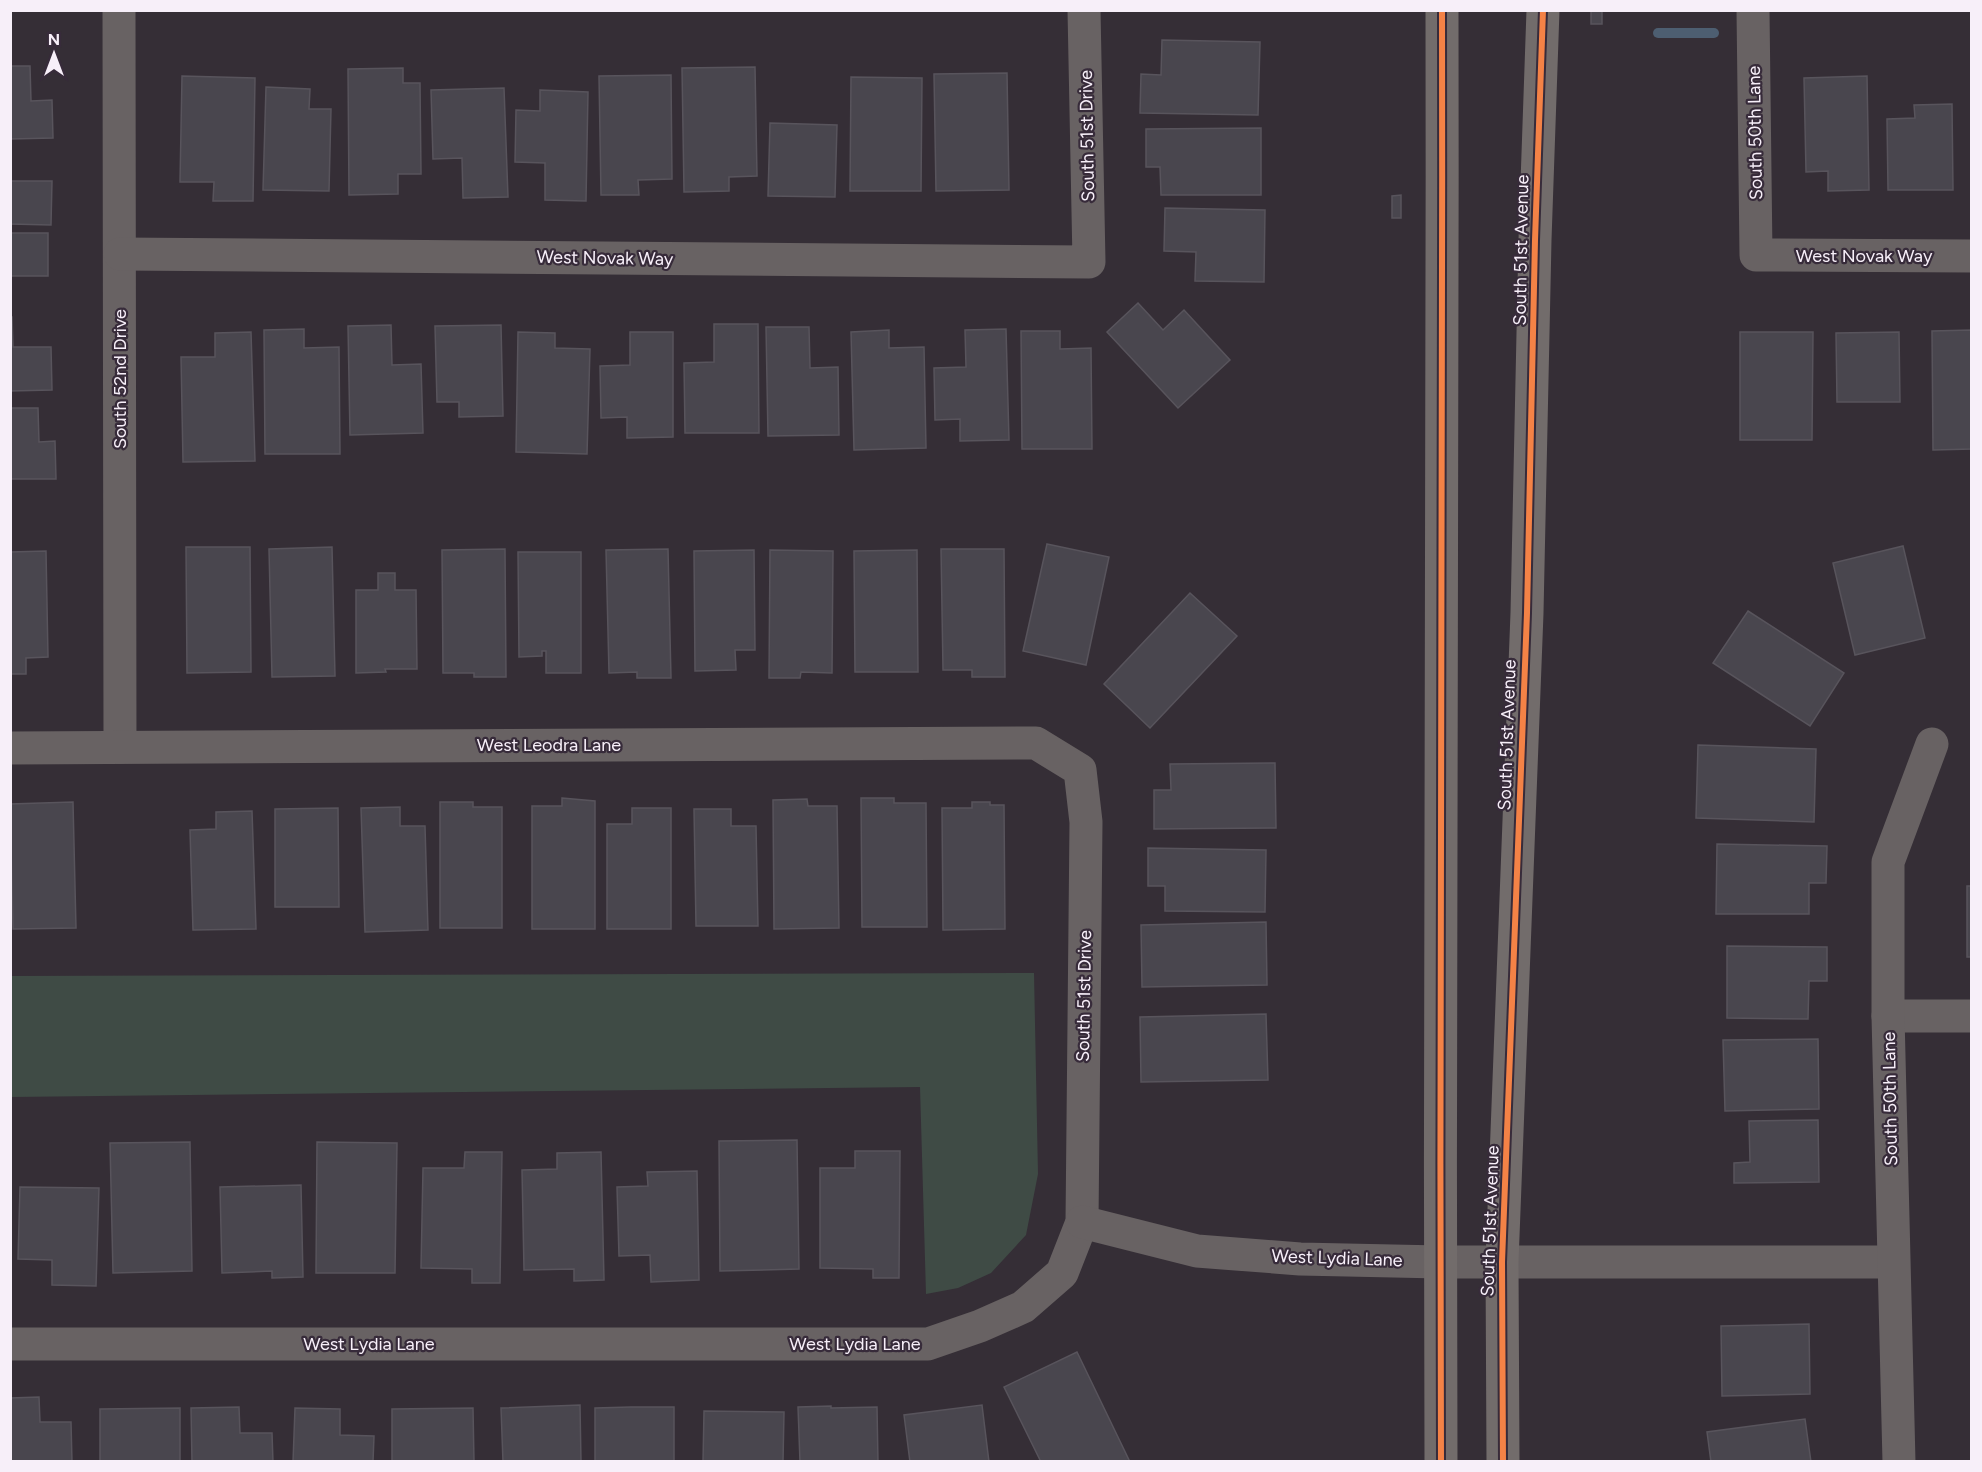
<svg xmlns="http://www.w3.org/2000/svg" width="1982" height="1472" font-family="Figtree,sans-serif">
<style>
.green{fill:#3f4b45}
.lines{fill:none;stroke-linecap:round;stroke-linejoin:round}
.stream{stroke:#4d5e71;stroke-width:10}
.building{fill:#49464e;stroke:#58545c;stroke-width:1.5}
.minor{stroke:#686263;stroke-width:33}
.major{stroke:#726c6b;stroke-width:33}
.cycleway-casing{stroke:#372b3a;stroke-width:10}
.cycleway{stroke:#f48246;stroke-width:6}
.labels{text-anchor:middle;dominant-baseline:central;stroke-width:4.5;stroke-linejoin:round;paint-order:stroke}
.street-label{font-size:18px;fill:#f7eff9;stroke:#372b3a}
</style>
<rect width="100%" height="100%" fill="#352e36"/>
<path class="green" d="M1034 973 1038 1174 1026 1235 991 1273 958 1288 926 1294 920 1087 11 1097V976Z"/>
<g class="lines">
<path class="stream" d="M1658 33H1714"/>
</g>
<g class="building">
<rect x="1591" y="10" width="11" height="14"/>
<path d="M1162 40 1260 42 1258 115 1140 113 1141 74 1161 75Z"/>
<path d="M10 66H30L31 101 52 100 53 138 10 139Z"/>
<path d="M755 67 757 176 729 177V191L684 192 682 68Z"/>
<path d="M403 68V83H420L421 174H398V194L349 195 348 69Z"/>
<path d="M1007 73 1009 190 936 191 934 74Z"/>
<path d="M671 75 672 179 638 180 639 195H601L599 76Z"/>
<path d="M182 76 255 78 253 201H213L214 182H180Z"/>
<path d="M1867 76 1869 190 1828 191V171L1806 172 1804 78Z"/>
<path d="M851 77 922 78 921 191H850Z"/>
<path d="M266 87 310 89 309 109H331L329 191 263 190Z"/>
<path d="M504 88 508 197 463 198 462 158 433 159 431 90Z"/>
<path d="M540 90 588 92 586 201 545 200V163L515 162 516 110 540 111Z"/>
<path d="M1952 104 1953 190H1888L1887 119 1915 118 1914 105Z"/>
<path d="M770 123 837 125 835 197 768 196Z"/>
<path d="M1261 128V195H1161L1160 167H1146V129Z"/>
<path d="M10 151 11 181H52L51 225 10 224Z"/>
<path d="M1401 195V218H1392V196Z"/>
<path d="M1165 208 1265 210 1264 282 1195 281 1196 252 1164 251Z"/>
<rect x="10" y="233" width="38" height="43"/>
<path d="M1138 303 1163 330 1184 310 1230 360 1178 408 1107 332Z"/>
<path d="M10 317H12L13 347H51L52 390 10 391Z"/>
<path d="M714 324H758L759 433H685L684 363 714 362Z"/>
<path d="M391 325 392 365 421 364 423 433 350 435 348 326Z"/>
<path d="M501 325 503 416 459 417V402H437L435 326Z"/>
<path d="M766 327H809L810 368 838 367 839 435 768 436Z"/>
<path d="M304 329V348L339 347 340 454H265L264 330Z"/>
<path d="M1006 329 1009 440 960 441V419L935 420 934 368 966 367 965 330Z"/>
<path d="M889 330V348L924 347 926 448 854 450 851 332Z"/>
<path d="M1972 330V449L1933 450 1932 331Z"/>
<path d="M1021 331H1060V349L1091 348 1092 449H1022Z"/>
<path d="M251 332 255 461 183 462 181 357H215V333Z"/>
<path d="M518 332 555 333V348L590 349 587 454 516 452Z"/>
<path d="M630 332H673V437L627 438V417L601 418 600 366 630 365Z"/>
<path d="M1740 332H1813L1812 440H1740Z"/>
<path d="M1899 332 1900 402H1837L1836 333Z"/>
<path d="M10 408H38L39 442 55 441 56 479H10Z"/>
<path d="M1047 544 1109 557 1086 665 1023 651Z"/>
<path d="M1903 546 1925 638 1855 655 1833 563Z"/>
<path d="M186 547H250L251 672 187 673Z"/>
<path d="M332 547 335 676 272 677 269 549Z"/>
<path d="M505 549 506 677H474V673H443L442 550Z"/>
<path d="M668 549 671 678H637V672L609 673 606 550Z"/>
<path d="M941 549H1004L1005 677H972V670H943Z"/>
<path d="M754 550 755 650H735L736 670 695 671 694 551Z"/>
<path d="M770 550 833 551 832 673 801 672 800 678H769Z"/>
<path d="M917 550 918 672H855L854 551Z"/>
<path d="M46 551 48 657 26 658V674H10V552Z"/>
<path d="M518 552H581V673H546V651H542V656L519 657Z"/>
<path d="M378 573H395V590H416L417 669H385L386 672 356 673V590H378Z"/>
<path d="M1190 593 1237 636 1150 728 1104 684Z"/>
<path d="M1748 611 1844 673 1810 726 1713 663Z"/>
<path d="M1698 745 1816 749 1814 822 1696 818Z"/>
<path d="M1275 763 1276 828 1154 829V790H1171L1170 764Z"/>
<path d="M562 798 595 801V929H532V806H562Z"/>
<path d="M861 798H894V803H926L927 927H862Z"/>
<path d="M807 799 808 806H837L839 928 774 929 773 800Z"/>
<path d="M73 802 76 928 13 929 10 804Z"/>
<path d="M440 802H473V807H502V928H440Z"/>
<path d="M972 802H990V805H1004L1005 929 943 930 942 808H972Z"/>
<path d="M400 807V826H425L428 930 365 932 361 808Z"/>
<path d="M338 808 339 907H275V809Z"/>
<path d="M632 808H671V929H607V824H632Z"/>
<path d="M694 809H731V826H756L758 926H696Z"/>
<path d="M252 811 256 929 193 930 190 830 216 829V812Z"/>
<path d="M1717 844 1827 846 1826 883H1809V914H1716Z"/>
<path d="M1148 848 1266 850 1265 912 1165 911V886H1148Z"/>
<rect x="1967" y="886" width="5" height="71"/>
<path d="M1266 922 1267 985 1142 987 1141 925Z"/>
<path d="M1727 946 1827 947V981H1809L1808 1019 1727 1018Z"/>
<path d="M1266 1014 1268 1080 1141 1082 1140 1017Z"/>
<path d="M1818 1039 1819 1109 1725 1111 1723 1040Z"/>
<path d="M1818 1120 1819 1182 1734 1183V1163L1750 1162 1749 1121Z"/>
<path d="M797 1140 799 1269 720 1271 719 1141Z"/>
<path d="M190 1142 192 1271 113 1273 110 1143Z"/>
<path d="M317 1142 397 1143 395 1273H316Z"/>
<path d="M855 1151H900L899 1278H873V1269L820 1268V1168H855Z"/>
<path d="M465 1152H502L500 1283H472V1269L421 1268 423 1168H464Z"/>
<path d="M601 1152 604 1280 574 1281V1269L524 1270 522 1170 557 1169V1153Z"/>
<path d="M697 1171 699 1280 651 1282 650 1255 619 1256 617 1187 648 1186 647 1172Z"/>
<path d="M301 1185 303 1277 272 1278V1271L222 1273 220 1187Z"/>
<path d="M20 1187 99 1188 96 1286 52 1285V1260L18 1259Z"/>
<path d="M1809 1324 1810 1394 1722 1396 1721 1326Z"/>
<path d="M1077 1352 1130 1462H1041L1004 1387Z"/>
<path d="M39 1397 40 1422H71L72 1462H10V1398Z"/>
<path d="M580 1405 581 1462H503L501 1408Z"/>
<path d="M982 1405 989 1462H910L904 1415Z"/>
<path d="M831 1406V1408L877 1407 878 1462H800L798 1407Z"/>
<path d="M239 1407 240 1433H272L273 1462H192L191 1408Z"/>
<path d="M631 1407H674V1462H595V1408Z"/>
<path d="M180 1408V1462H100V1409Z"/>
<path d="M295 1408 340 1409V1435L374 1436 373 1462H293Z"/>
<path d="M473 1408 474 1462H392V1409Z"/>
<path d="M704 1411 784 1412 783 1462H703Z"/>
<path d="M1805 1419 1811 1462H1711L1707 1432Z"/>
</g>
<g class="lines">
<g class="minor">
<path d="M119 10 120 747"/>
<path d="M1753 10 1756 255 1972 256"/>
<path d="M120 254 1089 262 1084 10"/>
<path d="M10 748 1036 743 1080 770 1086 822 1082 1222 1062 1273 1023 1307 980 1326 928 1344H10"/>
<path d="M1888 1016H1972"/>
<path d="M1082 1222 1197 1251 1300 1259 1440 1262H1893"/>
<path d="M1899 1462 1888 1016V862L1932 744"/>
</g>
<g class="major">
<path d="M1441 1462C1439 978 1443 494 1442 10"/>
<path d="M1503 1462 1502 1262 1527 613 1535 240 1543 10"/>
</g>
<g class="cycleway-casing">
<g id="cycleway">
<path d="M1441 1462C1439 978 1443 494 1442 10"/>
<path d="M1503 1462 1502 1262 1527 613 1535 240 1543 10"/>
</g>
</g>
<use href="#cycleway" class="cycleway"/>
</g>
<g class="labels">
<g class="street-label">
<text transform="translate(1755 133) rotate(-91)">South 50th Lane</text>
<text transform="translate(1087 136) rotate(-91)">South 51st Drive</text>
<text transform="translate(1521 250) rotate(-89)">South 51st Avenue</text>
<text x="1864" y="256">West Novak Way</text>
<text transform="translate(605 258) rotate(1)">West Novak Way</text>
<text transform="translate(120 379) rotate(-90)">South 52nd Drive</text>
<text transform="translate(1507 735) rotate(-88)">South 51st Avenue</text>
<text x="549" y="745">West Leodra Lane</text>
<text transform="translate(1084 996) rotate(-89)">South 51st Drive</text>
<text transform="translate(1890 1099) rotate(-91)">South 50th Lane</text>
<text transform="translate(1490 1221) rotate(-88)">South 51st Avenue</text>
<text transform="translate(1337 1258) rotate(2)">West Lydia Lane</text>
<text x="369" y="1344">West Lydia Lane</text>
<text x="855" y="1344">West Lydia Lane</text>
</g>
</g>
<rect width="1982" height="1472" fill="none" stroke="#f7eff9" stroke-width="24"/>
<g transform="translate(54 54)" stroke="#372b3a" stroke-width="4.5" paint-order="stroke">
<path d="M0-4.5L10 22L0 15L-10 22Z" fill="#f7eff9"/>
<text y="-9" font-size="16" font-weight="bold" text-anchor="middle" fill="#f7eff9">N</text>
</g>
</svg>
